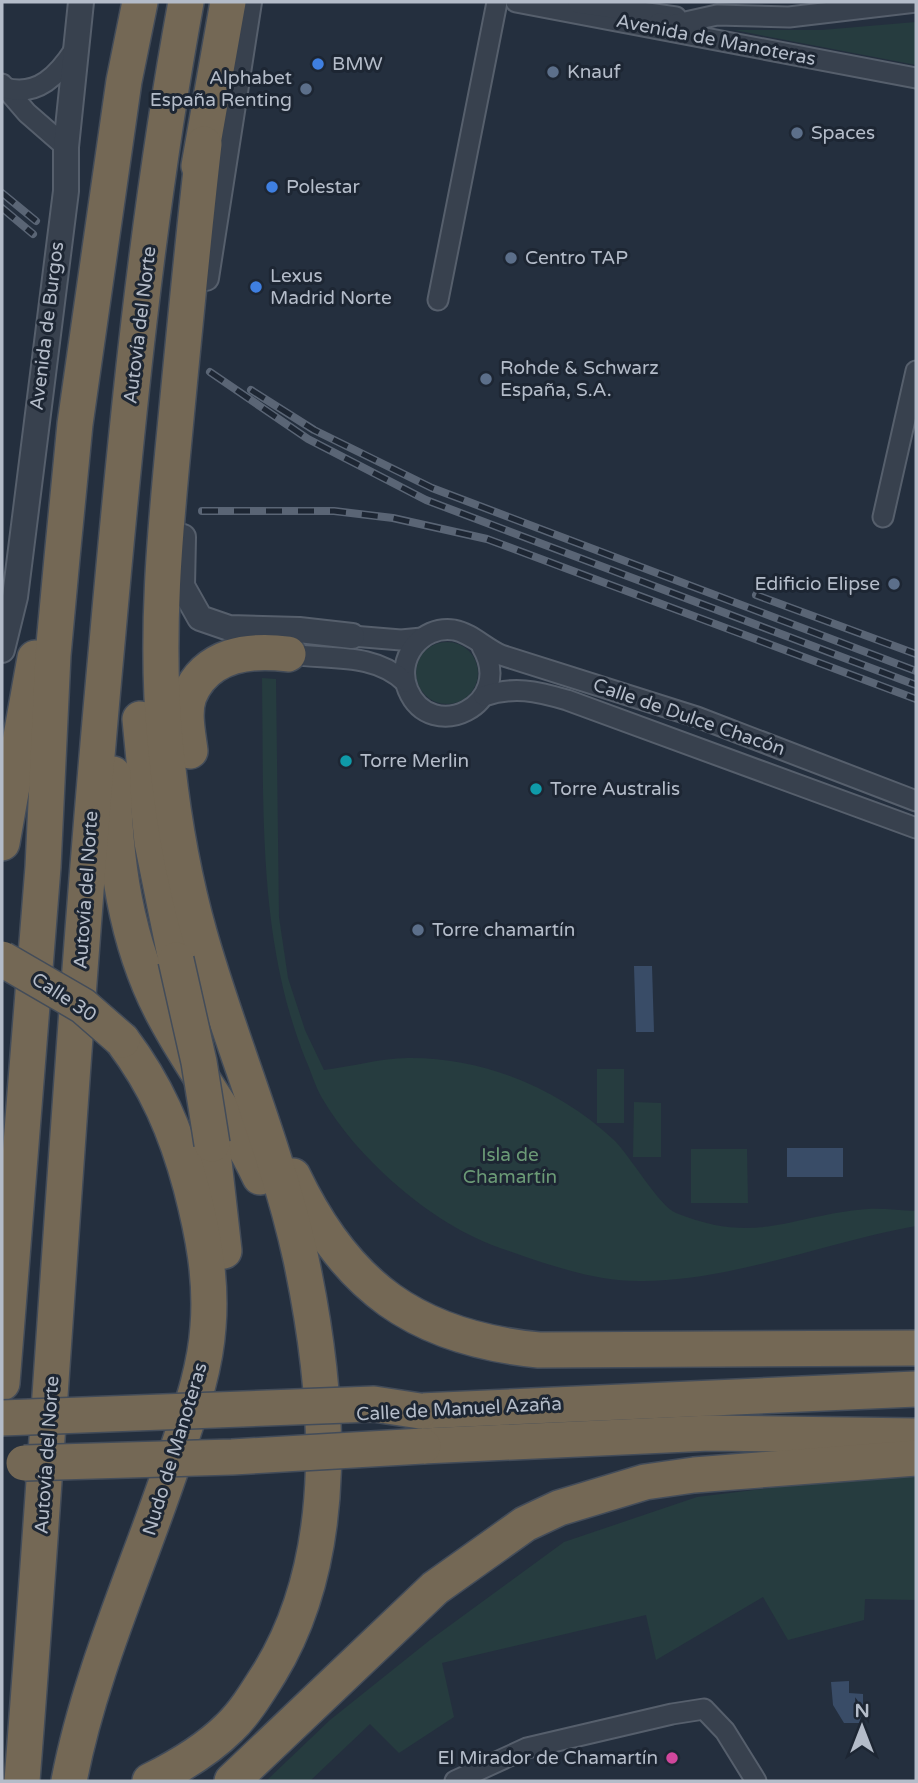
<svg xmlns="http://www.w3.org/2000/svg" width="918" height="1783" font-family="'Varela Round',sans-serif">
<style>
.green{fill:#263c3f}
.water{fill:#394c67}
.lines{fill:none;stroke-linecap:round;stroke-linejoin:round}
.minor-casing{stroke:#565f6c;stroke-width:23}
.tertiary-casing{stroke:#565f6c;stroke-width:28}
.motorway-casing{stroke:#434c59;stroke-width:38}
.minor{stroke:#38414e;stroke-width:19}
.tertiary{stroke:#38414e;stroke-width:24}
.motorway{stroke:#746855;stroke-width:35}
.rail-casing{stroke:#5a6575;stroke-width:8}
.rail{stroke:#1d2633;stroke-width:5;stroke-dasharray:16;stroke-linecap:butt}
.motorway-bridge-casing{stroke:#434c59;stroke-width:38;stroke-linecap:butt}
.motorway-bridge{stroke:#746855;stroke-width:35}
.shop-dot{fill:#3f7fe0;stroke:#1d2633;stroke-width:2.5}
.service-dot{fill:#5c6f8a;stroke:#1d2633;stroke-width:2.5}
.culture-dot{fill:#0f9aa8;stroke:#1d2633;stroke-width:2.5}
.hotel-dot{fill:#d1479c;stroke:#1d2633;stroke-width:2.5}
.labels{text-anchor:middle;dominant-baseline:central;stroke-width:6;stroke-linejoin:round;paint-order:stroke}
.street-label{font-size:19px;fill:#b4bcc9;stroke:#1d2633}
.poi-label{font-size:19px;fill:#b4bcc9;stroke:#1d2633;text-anchor:start}
.park-label{font-size:19px;fill:#6b9a76;stroke:#1d2633}
</style>
<rect width="100%" height="100%" fill="#242f3e"/>
<g class="green">
<path d="M916 22V65L734 30H822Z"/>
<circle cx="447" cy="673" r="31"/>
<path d="M262 678 276 679 279 917 288 978 305 1030 324 1070C351 1067 380 1058 408 1058 484 1057 560 1089 615 1141 630 1156 660 1207 676 1213 758 1246 790 1215 868 1209 884 1208 901 1211 916 1211V1226C825 1242 737 1280 643 1281 597 1282 552 1266 509 1251 465 1237 427 1212 393 1182 366 1158 340 1129 322 1098 315 1086 311 1071 305 1058 257 937 264 806 262 678Z"/>
<rect x="597" y="1069" width="27" height="54"/>
<path d="M634 1102 661 1103V1157H633Z"/>
<path d="M691 1149H747L748 1203H691Z"/>
<path d="M916 1475V1600L865 1599 864 1620 788 1640 763 1597 656 1660 646 1615 442 1663 454 1717 399 1753 370 1724 310 1781H266L330 1720 430 1640 564 1542 697 1497 850 1478Z"/>
</g>
<g class="water">
<path d="M634 966H652L654 1032H636Z"/>
<rect x="787" y="1148" width="56" height="29"/>
<path d="M849 1681V1693L863 1694V1723H844L833 1705 831 1682Z"/>
</g>
<g class="lines">
<g class="minor-casing">
<g id="minor">
<path d="M516 2 916 78"/>
<path d="M578 3 676 17"/>
<path d="M659 23 672 25 717 15 789 17 916 2"/>
<path d="M2 84 27 113 66 147"/>
<path d="M5 88C38 97 58 75 75 49"/>
<path d="M438 300 497 2"/>
<path d="M883 517 916 371"/>
<path d="M352 636 401 640 422 638"/>
<path d="M482 647C516 705 431 745 408 690 395 659 421 625 454 630 471 633 485 648 501 655L697 717 916 801"/>
<path d="M288 654C328 660 374 652 405 682"/>
<path d="M484 696C514 686 536 691 567 700L916 828"/>
<path d="M455 1781 527 1748 672 1714 704 1709 725 1731 756 1781"/>
</g>
</g>
<g class="tertiary-casing">
<g id="tertiary">
<path d="M206 278 249 2"/>
<path d="M183 537 182 586 200 618 229 628 299 630 352 636"/>
<path d="M2 650 15 597 66 191V147L81 2"/>
</g>
</g>
<g class="motorway-casing">
<g id="motorway">
<path d="M199 166 228 2"/>
<path d="M140 719 152 842 176 960"/>
<path d="M190 751C188 734 183 713 189 696 206 654 249 649 288 654"/>
<path d="M113 774C114 857 125 943 165 1017 194 1072 234 1121 260 1177"/>
<path d="M2 843 35 658"/>
<path d="M212 1144 224 1251"/>
<path d="M293 1176C346 1287 416 1338 539 1350L916 1348"/>
<path d="M2 1383 43 867 53 655 62 558 75 424 124 81 140 2"/>
<path d="M420 1411 916 1389"/>
<path d="M423 1446 710 1433 916 1436"/>
<path d="M22 1781C52 1402 72 1022 107 643 126 429 147 214 186 2"/>
<path d="M69 1781C90 1671 139 1566 174 1460 188 1417 205 1373 208 1327 212 1279 203 1233 191 1187 176 1131 156 1085 122 1040"/>
<path d="M150 1781C178 1767 207 1750 229 1728 245 1713 258 1691 270 1672 343 1552 329 1392 301 1259 277 1149 231 1044 200 936 182 873 171 806 165 740 155 637 165 532 175 429 184 334 193 239 204 144"/>
<path d="M232 1781 435 1588 525 1524 559 1508 645 1482 694 1475 916 1458"/>
</g>
</g>
<use href="#minor" class="minor"/>
<use href="#tertiary" class="tertiary"/>
<use href="#motorway" class="motorway"/>
<g class="rail-casing">
<g id="rail">
<path d="M2 193 36 221"/>
<path d="M2 208 33 234"/>
<path d="M210 372 308 439 426 500 916 685"/>
<path d="M251 390 314 430 432 488 916 671"/>
<path d="M202 511H334L393 518 487 539 916 699"/>
<path d="M756 595 916 654"/>
</g>
</g>
<use href="#rail" class="rail"/>
<g class="motorway-bridge-casing">
<g id="motorway-bridge">
<path d="M2 959 83 1006 122 1040"/>
<path d="M176 960 199 1062 212 1144"/>
<path d="M2 1418 374 1404 420 1411"/>
<path d="M24 1463 232 1457 423 1446"/>
</g>
</g>
<use href="#motorway-bridge" class="motorway-bridge"/>
</g>
<g class="shop-dot">
<circle cx="318" cy="64" r="7"/>
<circle cx="272" cy="187" r="7"/>
<circle cx="256" cy="287" r="7"/>
</g>
<g class="service-dot">
<circle cx="553" cy="72" r="7"/>
<circle cx="306" cy="89" r="7"/>
<circle cx="797" cy="133" r="7"/>
<circle cx="511" cy="258" r="7"/>
<circle cx="486" cy="379" r="7"/>
<circle cx="894" cy="584" r="7"/>
<circle cx="418" cy="930" r="7"/>
</g>
<g class="culture-dot">
<circle cx="346" cy="761" r="7"/>
<circle cx="536" cy="789" r="7"/>
</g>
<circle class="hotel-dot" cx="672" cy="1758" r="7"/>
<g class="labels">
<g class="street-label">
<text transform="translate(716 40) rotate(11)">Avenida de Manoteras</text>
<text transform="translate(140 325) rotate(-83)">Autovía del Norte</text>
<text transform="translate(47 326) rotate(-83)">Avenida de Burgos</text>
<text transform="translate(689 717) rotate(19)">Calle de Dulce Chacón</text>
<text transform="translate(86 890) rotate(-86)">Autovía del Norte</text>
<text transform="translate(64 997) rotate(33)">Calle 30</text>
<text transform="translate(459 1409) rotate(-3)">Calle de Manuel Azaña</text>
<text transform="translate(175 1449) rotate(-73)">Nudo de Manoteras</text>
<text transform="translate(47 1455) rotate(-86)">Autovía del Norte</text>
</g>
<g class="poi-label">
<text x="332" y="64">BMW</text>
<text x="567" y="72">Knauf</text>
<text x="292" y="78" text-anchor="end">Alphabet<tspan x="292" dy="22">España Renting</tspan></text>
<text x="811" y="133">Spaces</text>
<text x="286" y="187">Polestar</text>
<text x="525" y="258">Centro TAP</text>
<text x="270" y="276">Lexus<tspan x="270" dy="22">Madrid Norte</tspan></text>
<text x="500" y="368">Rohde &amp; Schwarz<tspan x="500" dy="22">España, S.A.</tspan></text>
<text x="880" y="584" text-anchor="end">Edificio Elipse</text>
<text x="360" y="761">Torre Merlin</text>
<text x="550" y="789">Torre Australis</text>
<text x="432" y="930">Torre chamartín</text>
<text x="658" y="1758" text-anchor="end">El Mirador de Chamartín</text>
</g>
<g class="park-label">
<text x="510" y="1155">Isla de<tspan x="510" dy="22">Chamartín</tspan></text>
</g>
</g>
<rect width="918" height="1783" fill="none" stroke="#b4bcc9" stroke-width="7"/>
<g transform="translate(862 1727)" stroke="#1d2633" stroke-width="5" paint-order="stroke">
<path d="M0-5L12 26L0 18L-12 26Z" fill="#b4bcc9"/>
<text y="-10" font-size="19" font-weight="bold" text-anchor="middle" fill="#b4bcc9">N</text>
</g>
</svg>
